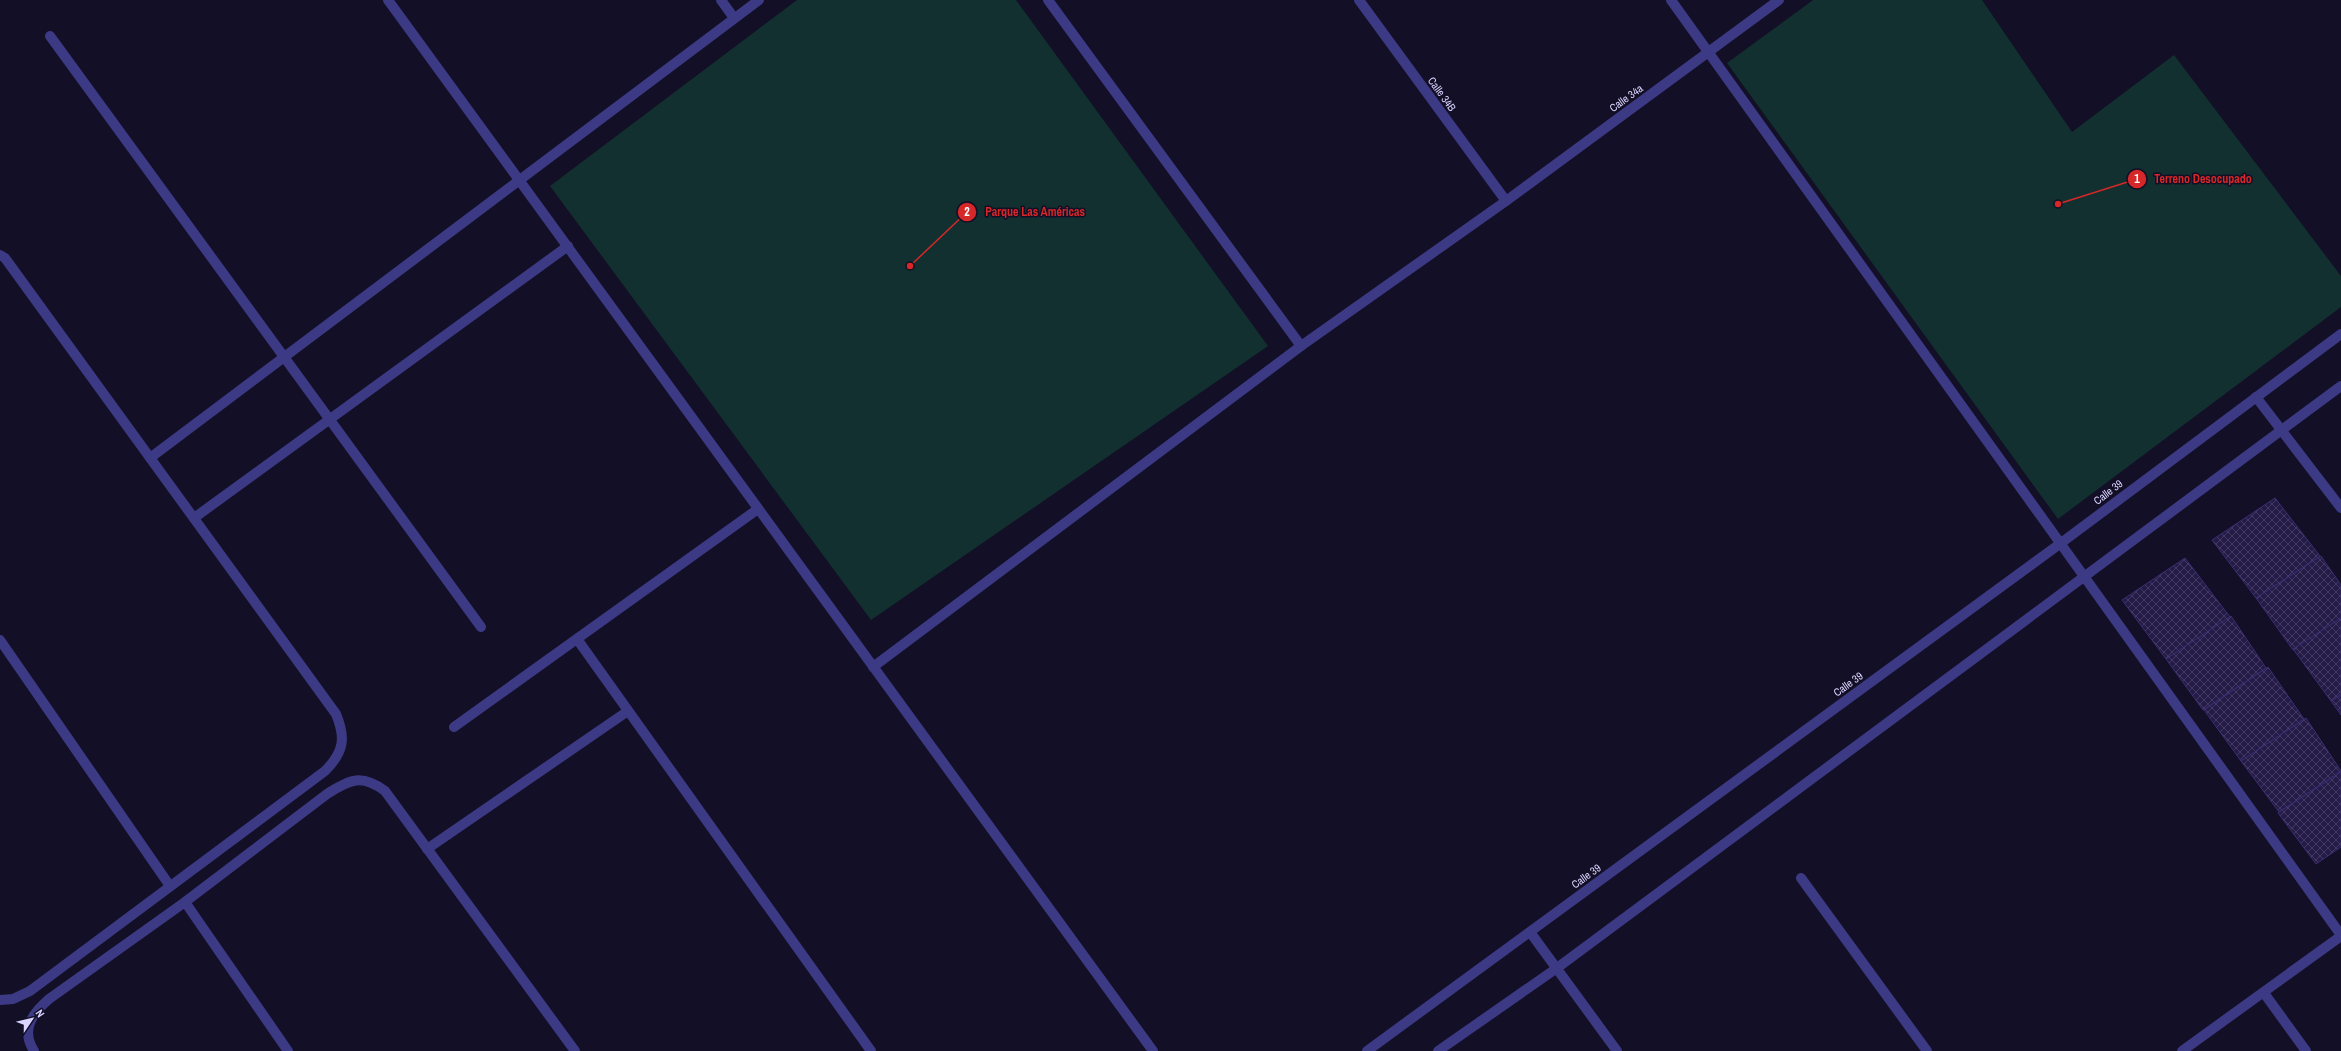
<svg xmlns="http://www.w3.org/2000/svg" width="2341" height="1051" font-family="'Archivo Narrow',sans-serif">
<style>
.park{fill:#12302f}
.building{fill:url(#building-cross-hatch);stroke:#3b2d73}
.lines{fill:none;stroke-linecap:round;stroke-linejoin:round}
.minor{stroke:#3d3a85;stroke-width:10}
.labels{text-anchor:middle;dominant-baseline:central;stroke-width:3;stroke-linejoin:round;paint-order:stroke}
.street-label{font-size:11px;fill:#d9d4ff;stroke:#130f26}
.leader{fill:none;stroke:#d62828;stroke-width:1.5}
.callout-dot{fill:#d62828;stroke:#130f26;stroke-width:1.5}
.mark-label{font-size:12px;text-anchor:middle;font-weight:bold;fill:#fff}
.callout-label{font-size:12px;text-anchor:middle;font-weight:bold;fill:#d62828;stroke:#130f26;stroke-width:3;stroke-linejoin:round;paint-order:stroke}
</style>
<defs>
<pattern id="building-cross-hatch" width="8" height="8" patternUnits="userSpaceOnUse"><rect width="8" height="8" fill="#241b47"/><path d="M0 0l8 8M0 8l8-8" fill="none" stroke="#433b63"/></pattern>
</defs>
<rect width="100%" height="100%" fill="#130f26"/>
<g class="park">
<path d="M797 0H1016L1268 346 871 620 550 186Z"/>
<path d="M1813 0H1982L2072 132 2174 55 2341 276V307L2058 519 1727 63Z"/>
</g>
<g class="building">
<path d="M2275 498 2320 556 2256 598 2212 540Z"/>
<path d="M2321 556 2341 585V618L2293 650 2256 598Z"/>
<path d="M2185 558 2230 617 2166 659 2122 600Z"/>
<path d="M2231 616 2266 668 2203 710 2166 659Z"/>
<path d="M2341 618V694L2331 701 2293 649Z"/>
<path d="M2268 667 2304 719 2241 761 2204 710Z"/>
<path d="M2341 695V715L2331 701Z"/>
<path d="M2306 718 2341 771 2279 812 2241 761Z"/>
<path d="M2341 772V847L2316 864 2278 813Z"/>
</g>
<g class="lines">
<g class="minor">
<path d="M388 0 1153 1051"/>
<path d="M721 0 734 18"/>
<path d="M1048 0 1301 346"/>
<path d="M1359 0 1506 201"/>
<path d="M1671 0 2341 935"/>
<path d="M50 36 481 627"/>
<path d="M0 255 5 258 336 714C346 738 344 752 325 771L30 991 13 999 0 1000"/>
<path d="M2256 397 2341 508"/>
<path d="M150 458 759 0"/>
<path d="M194 518 568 246"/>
<path d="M577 639 871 1051"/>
<path d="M0 640 170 886"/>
<path d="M873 667 1301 346 1506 201 1779 0"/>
<path d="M454 727 758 509"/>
<path d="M427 849 628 711"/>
<path d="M1801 878 1927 1051"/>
<path d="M185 902 288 1051"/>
<path d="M1530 932 1617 1051"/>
<path d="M2264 993 2306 1051"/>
<path d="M34 1051C20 1029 33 1013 49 999L185 902 327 794C350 779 362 774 385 791L575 1051"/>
<path d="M1367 1051 2061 543 2341 334"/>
<path d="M1438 1051 1557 968 2341 386"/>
<path d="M2182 1051 2341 936"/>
</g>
</g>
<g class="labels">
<g class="street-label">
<text transform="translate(1442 94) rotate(54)">Calle 34B</text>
<text transform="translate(1626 98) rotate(-36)">Calle 34a</text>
<text transform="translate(2108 492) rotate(-37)">Calle 39</text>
<text transform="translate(1848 684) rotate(-36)">Calle 39</text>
<text transform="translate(1586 876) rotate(-36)">Calle 39</text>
</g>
</g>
<path class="leader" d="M2058 204L2137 179M910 266L967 212"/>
<g class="callout-dot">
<circle cx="2058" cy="204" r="4"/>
<circle cx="910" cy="266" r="4"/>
<circle cx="2137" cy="179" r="10"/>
<circle cx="967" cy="212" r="10"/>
</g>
<g class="mark-label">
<text x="2137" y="183">1</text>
<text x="967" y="216">2</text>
</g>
<g class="callout-label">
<text x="2203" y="183">Terreno Desocupado</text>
<text x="1035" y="216">Parque Las Américas</text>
</g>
<g transform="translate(32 1019) rotate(55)" stroke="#130f26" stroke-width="3" paint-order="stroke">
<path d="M0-3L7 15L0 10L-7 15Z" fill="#d9d4ff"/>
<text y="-6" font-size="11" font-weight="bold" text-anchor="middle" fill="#d9d4ff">N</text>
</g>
</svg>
